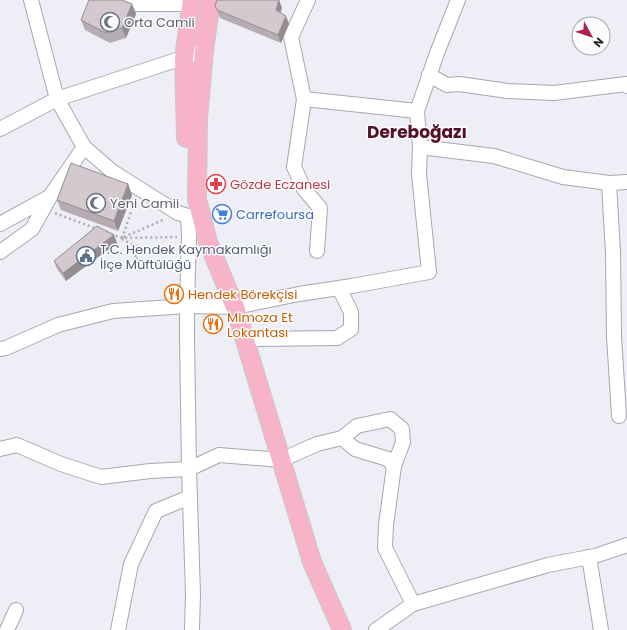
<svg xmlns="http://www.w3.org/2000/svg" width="627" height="630" font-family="Poppins,sans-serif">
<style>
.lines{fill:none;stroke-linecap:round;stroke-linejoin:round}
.minor-casing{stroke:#a8a7b0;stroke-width:16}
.major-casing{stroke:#cacacb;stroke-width:20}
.path{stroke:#adadb5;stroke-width:2.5;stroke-dasharray:2 3;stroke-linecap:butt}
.minor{stroke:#fff;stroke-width:14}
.major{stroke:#f7b3c8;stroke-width:18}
.wall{fill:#b5adb2}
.shaded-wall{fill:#948d91}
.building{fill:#d3c9cf;stroke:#948d91}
.labels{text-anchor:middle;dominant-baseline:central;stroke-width:3;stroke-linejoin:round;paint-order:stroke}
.worship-label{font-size:13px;fill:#5b616d;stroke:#fcfcfe;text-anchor:start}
.health-label{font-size:13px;fill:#be3a42;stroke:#fcfcfe;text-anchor:start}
.shop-label{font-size:13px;fill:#366cbe;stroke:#fcfcfe;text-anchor:start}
.service-label{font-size:13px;fill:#4e5e75;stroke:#fcfcfe;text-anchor:start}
.food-label{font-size:13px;fill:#c56008;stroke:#fcfcfe;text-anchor:start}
.district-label{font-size:17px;font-weight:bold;fill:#541026;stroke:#fcfcfe}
</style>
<rect width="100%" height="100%" fill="#eeeef7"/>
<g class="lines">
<g class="minor-casing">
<g id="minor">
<path d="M31 0 57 99 84 147 113 172 178 213 188 216 189 237 187 306V337L189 469 193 594 192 630"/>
<path d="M103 0 137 4H191"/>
<path d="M429 75 447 85 459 84 508 91 554 93 626 84 627 86"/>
<path d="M304 99 291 37 308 0"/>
<path d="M0 129 57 99 204 51"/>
<path d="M420 147 494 156 563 177 609 183 613 253 614 336 619 416"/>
<path d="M609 183 627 182"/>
<path d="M0 224 51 196"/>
<path d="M317 251 320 208 304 189 294 167 304 99 417 111"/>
<path d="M0 252 32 229 51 195 84 147"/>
<path d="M244 339 337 338 351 329V312L339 288"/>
<path d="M0 349 6 348 58 325 113 311 187 306 235 307 299 294 352 286 429 272 419 174 420 147 417 111 437 53 458 0"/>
<path d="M342 438 357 426 390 419 402 429 403 442 394 466"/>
<path d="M0 449 17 445 61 464 101 477 150 471 189 469 219 455 281 460 317 444 342 438 355 449 388 459 394 466 386 525 385 548 413 604"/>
<path d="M589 557 601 630"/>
<path d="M7 630 16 610"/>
<path d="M118 630 131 564 156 511 190 497"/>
<path d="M376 630 413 604 548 565 595 556 627 545"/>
</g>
</g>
<g class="major-casing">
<g id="major">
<path d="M211 0 204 51 198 119 197 199 208 242 235 307 312 562 342 630"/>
<path d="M186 138 184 58 192 0"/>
</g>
</g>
<g class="path">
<path d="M55 213 97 229"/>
<path d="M111 234 122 238 177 237"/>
<path d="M124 237 163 220"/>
<path d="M122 238 135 201"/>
<path d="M122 239 137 247 135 259H140L136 267"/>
</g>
<use href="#minor" class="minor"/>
<use href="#major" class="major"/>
</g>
<g class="wall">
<path d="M279 0 282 8 280 13 289 24 281 43 220 18 215 6Z"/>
<path d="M132 4 136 14 126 38 110 43 85 30 81 20Z"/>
<path d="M128 184 132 195 118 231 61 210 57 200Z"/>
<path d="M114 235 117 243 66 281 57 269 54 261Z"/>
</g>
<g class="shaded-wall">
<path d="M279 0 282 8 279 18 276 10Z"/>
<path d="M132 4 136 14 126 38 122 28Z"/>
<path d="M286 16 289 24 281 43 278 35Z"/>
<path d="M128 184 132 195 118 231 114 221Z"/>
<path d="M114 235 117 243 66 281 63 273Z"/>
</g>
<g class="building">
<path d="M89 0H122L132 4 122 28 106 33 81 20Z"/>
<path d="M217 0H279L276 10 286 16 278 35 217 10 215 6Z"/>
<path d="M71 163 128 184 114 221 57 200Z"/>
<path d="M97 226 114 235 63 273 54 261Z"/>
</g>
<defs>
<g id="mosque-ring" transform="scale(1)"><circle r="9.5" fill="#fcfcfe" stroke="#6b7280" stroke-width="1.5"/><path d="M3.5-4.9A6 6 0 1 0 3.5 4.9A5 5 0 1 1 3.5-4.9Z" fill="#6b7280"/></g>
<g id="pharmacy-ring" transform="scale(1)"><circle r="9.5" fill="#fcfcfe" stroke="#e0444e" stroke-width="1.5"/><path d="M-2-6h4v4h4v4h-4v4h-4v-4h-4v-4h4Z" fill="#e0444e"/></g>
<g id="supermarket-ring" transform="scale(1)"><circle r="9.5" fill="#fcfcfe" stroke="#3f7fe0" stroke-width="1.5"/><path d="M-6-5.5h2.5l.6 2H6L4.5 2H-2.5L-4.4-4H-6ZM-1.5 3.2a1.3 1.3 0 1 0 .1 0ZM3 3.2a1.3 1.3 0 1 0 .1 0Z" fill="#3f7fe0"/></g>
<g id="civic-ring" transform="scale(1)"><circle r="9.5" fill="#fcfcfe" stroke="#5c6f8a" stroke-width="1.5"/><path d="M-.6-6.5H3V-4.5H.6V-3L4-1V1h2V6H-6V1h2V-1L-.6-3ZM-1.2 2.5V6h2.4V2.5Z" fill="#5c6f8a"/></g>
<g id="restaurant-ring" transform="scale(1)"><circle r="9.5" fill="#fcfcfe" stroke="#e8710a" stroke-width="1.5"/><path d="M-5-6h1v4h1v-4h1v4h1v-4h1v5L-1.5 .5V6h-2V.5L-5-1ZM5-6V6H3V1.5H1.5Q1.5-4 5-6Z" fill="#e8710a"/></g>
</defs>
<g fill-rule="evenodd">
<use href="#mosque-ring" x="110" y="22"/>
<use href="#pharmacy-ring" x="216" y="184"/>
<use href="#mosque-ring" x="96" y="203"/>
<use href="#supermarket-ring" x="222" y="214"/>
<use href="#civic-ring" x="86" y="256"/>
<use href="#restaurant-ring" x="174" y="294"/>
<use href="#restaurant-ring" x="213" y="324"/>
</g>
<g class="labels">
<g class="worship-label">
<text x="124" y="22">Orta Camii</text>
<text x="110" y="203">Yeni Camii</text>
</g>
<g class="health-label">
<text x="230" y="184">Gözde Eczanesi</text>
</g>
<g class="shop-label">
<text x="236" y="214">Carrefoursa</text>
</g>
<g class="service-label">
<text x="100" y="249">T.C. Hendek Kaymakamlığı<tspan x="100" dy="15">İlçe Müftülüğü</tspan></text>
</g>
<g class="food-label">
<text x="188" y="294">Hendek Börekçisi</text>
<text x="227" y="317">Mimoza Et<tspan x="227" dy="15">Lokantası</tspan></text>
</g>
<g class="district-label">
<text x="417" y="132">Dereboğazı</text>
</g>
</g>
<g transform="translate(591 36) rotate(130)"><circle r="19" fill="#fcfcfe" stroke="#a6a6a8"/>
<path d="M0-3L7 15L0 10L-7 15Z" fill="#af1f51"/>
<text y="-6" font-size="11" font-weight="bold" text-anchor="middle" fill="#242428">N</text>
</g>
</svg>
